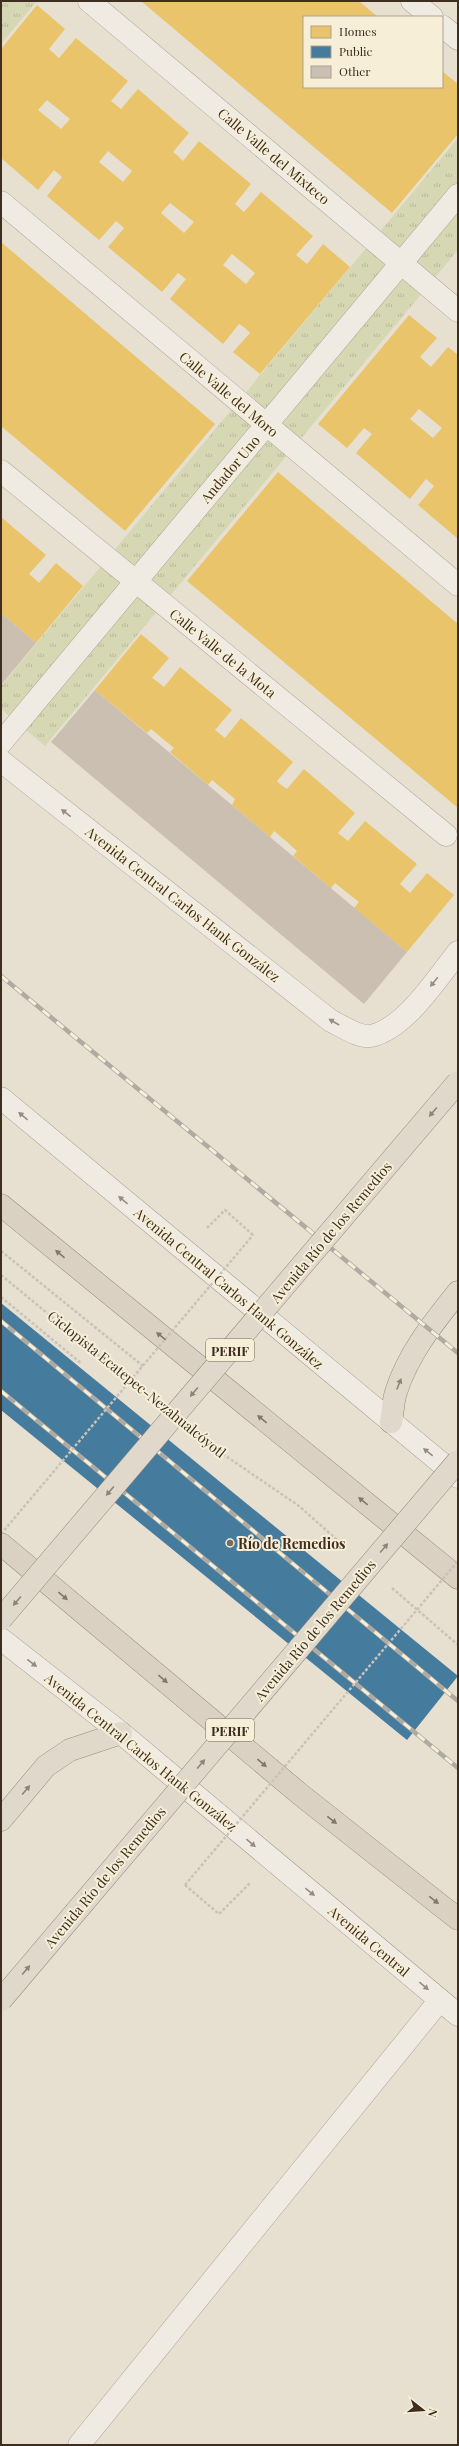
<svg xmlns="http://www.w3.org/2000/svg" width="459" height="2446" font-family="'Playfair Display',serif">
<style>
.park{fill:url(#park-tufts)}
.homes{fill:#e9c46a;fill-rule:evenodd}
.public{fill:#457b9d}
.building{fill:#cbbfb2}
.lines{fill:none;stroke-linecap:round;stroke-linejoin:round}
.pedestrian-casing{stroke:#ada599;stroke-width:23}
.minor-casing{stroke:#ada599;stroke-width:23}
.tertiary-casing{stroke:#ada599;stroke-width:23}
.secondary-casing{stroke:#9c958a;stroke-width:23}
.trunk-casing{stroke:#928b80;stroke-width:23}
.motorway-casing{stroke:#928b80;stroke-width:23}
.path{stroke:#c8c2b9;stroke-width:2.5;stroke-dasharray:3 2;stroke-linecap:butt}
.pedestrian{stroke:#efebe3;stroke-width:22}
.minor{stroke:#efebe3;stroke-width:22}
.tertiary{stroke:#efebe3;stroke-width:22}
.secondary{stroke:#efebe3;stroke-width:22}
.trunk{stroke:#e0d9cb;stroke-width:22}
.motorway{stroke:#dad1c2;stroke-width:22}
.rail-casing{stroke:#afaaa2;stroke-width:4.5}
.rail{stroke:#f7eed8;stroke-width:3;stroke-dasharray:9;stroke-linecap:butt}
.trunk-bridge-casing{stroke:#928b80;stroke-width:23;stroke-linecap:butt}
.path-bridge{stroke:#c8c2b9;stroke-width:2.5;stroke-dasharray:3 2;stroke-linecap:butt}
.trunk-bridge{stroke:#e0d9cb;stroke-width:22}
.oneway{fill:#968c82}
.oneway2{fill:#8e8476}
.oneway3{fill:#847769}
.poi-dot{fill:#786c5e;stroke:#f7eed8;stroke-width:1.5}
.labels{text-anchor:middle;dominant-baseline:central;stroke-width:4;stroke-linejoin:round;paint-order:stroke}
.shield{fill:#f7eed8;stroke:#756857;stroke-width:1}
.shield-label{font-size:13px;font-weight:bold;fill:#3d2e20}
.street-label{font-size:14px;fill:#3d2e20;stroke:#f7eed8}
.poi-label{font-size:14px;font-weight:bold;fill:#3d2e20;stroke:#f7eed8;text-anchor:start}
</style>
<defs>
<pattern id="park-tufts" width="24" height="20" patternUnits="userSpaceOnUse"><rect width="24" height="20" fill="#d6d7b3"/><path d="M3 7l-1-3M5 7V3M7 7l1-3M15 17l-1-3M17 17v-4M19 17l1-3" fill="none" stroke="#b9b99a"/></pattern>
</defs>
<rect width="100%" height="100%" fill="#e7e0d1"/>
<g class="park">
<path d="M1 1H37L1 44Z"/>
<path d="M458 138V250L45 746 1 709V686Z"/>
</g>
<g class="homes">
<path d="M141 1H359L378 17H304V87H442V71L458 84V134L392 213Z"/>
<path d="M37 5 65 29 49 49 59 58 76 38 128 81 111 101 121 109 138 89 189 133 173 152 178 156 183 161 199 141 251 184 235 204 244 212 261 192 313 236 296 255 307 264 323 244 350 267 260 374 233 352 250 333 245 328 239 324 223 344 170 299 186 279 178 273 162 292 108 247 124 228 116 221 99 240 47 196 62 177 54 170 38 190 1 158V49ZM47 100 70 119 61 129 38 110ZM108 151 132 171 123 182 99 162ZM170 203 194 222 184 233 161 213ZM232 254 255 273 246 284 223 265Z"/>
<path d="M1 242 215 424 125 531 1 426Z"/>
<path d="M409 315 437 338 420 357 431 367 448 347 458 355V539L418 505 434 486 426 479 410 499 356 453 372 434 364 428 347 448 318 424ZM419 409 442 428 433 438 410 419Z"/>
<path d="M278 472 458 624V808L187 581Z"/>
<path d="M1 517 46 555 29 574 35 579 39 583 56 563 83 586 36 643 1 613Z"/>
<path d="M141 634 169 658 152 678 158 682 164 687 180 667 232 710 215 730 225 738 241 718 293 762 277 781 281 785 287 789 304 769 355 813 338 833 348 841 365 821 417 864 400 884 410 893 427 873 454 895 407 952 354 908 359 902 335 883 331 888 293 856 297 851 286 841 274 831 270 837 232 805 235 799 212 780 208 785 170 752 174 748 151 729 147 733 95 690Z"/>
</g>
<path class="public" d="M1 1303 458 1676 407 1740 1 1410Z"/>
<g class="building">
<path d="M1 613 36 643 1 685Z"/>
<path d="M95 690 407 952 364 1004 51 742Z"/>
</g>
<g class="lines">
<g class="pedestrian-casing">
<path id="pedestrian" d="M1 743 458 195"/>
</g>
<g class="minor-casing">
<g id="minor">
<path d="M89 1 458 311"/>
<path d="M412 1 432 17"/>
<path d="M442 26 458 39"/>
<path d="M1 202 458 585"/>
<path d="M1 471 446 835"/>
<path d="M79 2445 440 2000"/>
</g>
</g>
<g class="tertiary-casing">
<path id="tertiary" d="M1 761 331 1021C342 1026 359 1038 371 1036 406 1028 437 978 458 952"/>
</g>
<g class="secondary-casing">
<g id="secondary">
<path d="M1 1098 458 1477"/>
<path d="M1 1639 121 1733 458 2015"/>
</g>
</g>
<g class="trunk-casing">
<g id="trunk">
<path d="M391 1422C393 1412 393 1401 396 1392 408 1354 433 1323 458 1292"/>
<path d="M1 1820 46 1766 70 1750 121 1733"/>
</g>
</g>
<g class="motorway-casing">
<g id="motorway">
<path d="M1 1205 458 1578"/>
<path d="M1 1544 301 1795 458 1919"/>
</g>
</g>
<g class="path">
<path d="M207 1228 225 1210 253 1235"/>
<path d="M1 1251 143 1366"/>
<path d="M1 1275 149 1397"/>
<path d="M1 1297 82 1364"/>
<path d="M198 1437 299 1506 344 1546"/>
<path d="M392 1588 458 1645"/>
<path d="M185 1885 219 1914 250 1883"/>
</g>
<use href="#pedestrian" class="pedestrian"/>
<use href="#minor" class="minor"/>
<use href="#tertiary" class="tertiary"/>
<use href="#secondary" class="secondary"/>
<use href="#trunk" class="trunk"/>
<use href="#motorway" class="motorway"/>
<g class="rail-casing">
<g id="rail">
<path d="M1 976 458 1353"/>
<path d="M1 1321 458 1701"/>
<path d="M1 1391 458 1768"/>
</g>
</g>
<use href="#rail" class="rail"/>
<g class="trunk-bridge-casing">
<g id="trunk-bridge">
<path d="M1 1619 458 1082"/>
<path d="M1 2000 458 1461"/>
</g>
</g>
<g class="path-bridge">
<path d="M1 1534 253 1235"/>
<path d="M185 1885 458 1561"/>
</g>
<use href="#trunk-bridge" class="trunk-bridge"/>
</g>
<defs><path id="oneway-solid" d="M-6-.8H1V-3.2L6.5 0L1 3.2V.8H-6Z"/></defs>
<g class="oneway">
<use href="#oneway-solid" transform="translate(66 813) rotate(-142)"/>
<use href="#oneway-solid" transform="translate(434 982) rotate(129)"/>
<use href="#oneway-solid" transform="translate(334 1022) rotate(-150)"/>
<use href="#oneway-solid" transform="translate(23 1116) rotate(-140)"/>
<use href="#oneway-solid" transform="translate(123 1200) rotate(-140)"/>
<use href="#oneway-solid" transform="translate(428 1452) rotate(-141)"/>
<use href="#oneway-solid" transform="translate(32 1663) rotate(38)"/>
<use href="#oneway-solid" transform="translate(251 1843) rotate(40)"/>
<use href="#oneway-solid" transform="translate(310 1892) rotate(39)"/>
<use href="#oneway-solid" transform="translate(424 1986) rotate(40)"/>
</g>
<g class="oneway2">
<use href="#oneway-solid" transform="translate(433 1112) rotate(130)"/>
<use href="#oneway-solid" transform="translate(399 1384) rotate(-68)"/>
<use href="#oneway-solid" transform="translate(194 1392) rotate(130)"/>
<use href="#oneway-solid" transform="translate(110 1491) rotate(130)"/>
<use href="#oneway-solid" transform="translate(384 1548) rotate(-50)"/>
<use href="#oneway-solid" transform="translate(17 1601) rotate(130)"/>
<use href="#oneway-solid" transform="translate(201 1764) rotate(-50)"/>
<use href="#oneway-solid" transform="translate(26 1790) rotate(-50)"/>
<use href="#oneway-solid" transform="translate(26 1970) rotate(-50)"/>
</g>
<g class="oneway3">
<use href="#oneway-solid" transform="translate(60 1254) rotate(-140)"/>
<use href="#oneway-solid" transform="translate(161 1336) rotate(-141)"/>
<use href="#oneway-solid" transform="translate(262 1419) rotate(-141)"/>
<use href="#oneway-solid" transform="translate(363 1501) rotate(-141)"/>
<use href="#oneway-solid" transform="translate(63 1596) rotate(40)"/>
<use href="#oneway-solid" transform="translate(163 1679) rotate(40)"/>
<use href="#oneway-solid" transform="translate(262 1763) rotate(40)"/>
<use href="#oneway-solid" transform="translate(332 1820) rotate(38)"/>
<use href="#oneway-solid" transform="translate(434 1900) rotate(38)"/>
</g>
<circle class="poi-dot" cx="230" cy="1543" r="4"/>
<g class="labels">
<g class="shield">
<rect x="206" y="1339" width="48" height="22" rx="3"/>
<rect x="206" y="1719" width="48" height="22" rx="3"/>
</g>
<g class="shield-label">
<text x="230" y="1350">PERIF</text>
<text x="230" y="1730">PERIF</text>
</g>
<g class="street-label">
<text transform="translate(274 156) rotate(40)">Calle Valle del Mixteco</text>
<text transform="translate(229 394) rotate(40)">Calle Valle del Moro</text>
<text transform="translate(230 469) rotate(-50)">Andador Uno</text>
<text transform="translate(223 653) rotate(39)">Calle Valle de la Mota</text>
<text transform="translate(183 904) rotate(38)">Avenida Central Carlos Hank González</text>
<text transform="translate(331 1232) rotate(-50)">Avenida Río de los Remedios</text>
<text transform="translate(229 1288) rotate(40)">Avenida Central Carlos Hank González</text>
<text transform="translate(137 1384) rotate(39)">Ciclopista Ecatepec-Nezahualcóyotl</text>
<text transform="translate(315 1630) rotate(-50)">Avenida Río de los Remedios</text>
<text transform="translate(141 1752) rotate(39)">Avenida Central Carlos Hank González</text>
<text transform="translate(105 1877) rotate(-50)">Avenida Río de los Remedios</text>
<text transform="translate(369 1941) rotate(40)">Avenida Central</text>
</g>
<g class="poi-label">
<text x="238" y="1543">Río de Remedios</text>
</g>
</g>
<rect width="459" height="2446" fill="none" stroke="#3d2e20" stroke-width="4"/>
<rect x="303" y="16" width="140" height="72" fill="#f7eed8" stroke="#ada18e"/>
<rect x="311" y="26" width="20" height="12" fill="#e9c46a" stroke="#ada18e"/>
<text x="339" y="36" font-size="12" fill="#3d2e20">Homes</text>
<rect x="311" y="46" width="20" height="12" fill="#457b9d" stroke="#ada18e"/>
<text x="339" y="56" font-size="12" fill="#3d2e20">Public</text>
<rect x="311" y="66" width="20" height="12" fill="#cbbfb2" stroke="#ada18e"/>
<text x="339" y="76" font-size="12" fill="#3d2e20">Other</text>
<g transform="translate(423 2410) rotate(107)" stroke="#f7eed8" stroke-width="3" paint-order="stroke">
<path d="M0-3L7 15L0 10L-7 15Z" fill="#3d2e20"/>
<text y="-6" font-size="11" font-weight="bold" text-anchor="middle" fill="#3d2e20">N</text>
</g>
</svg>
